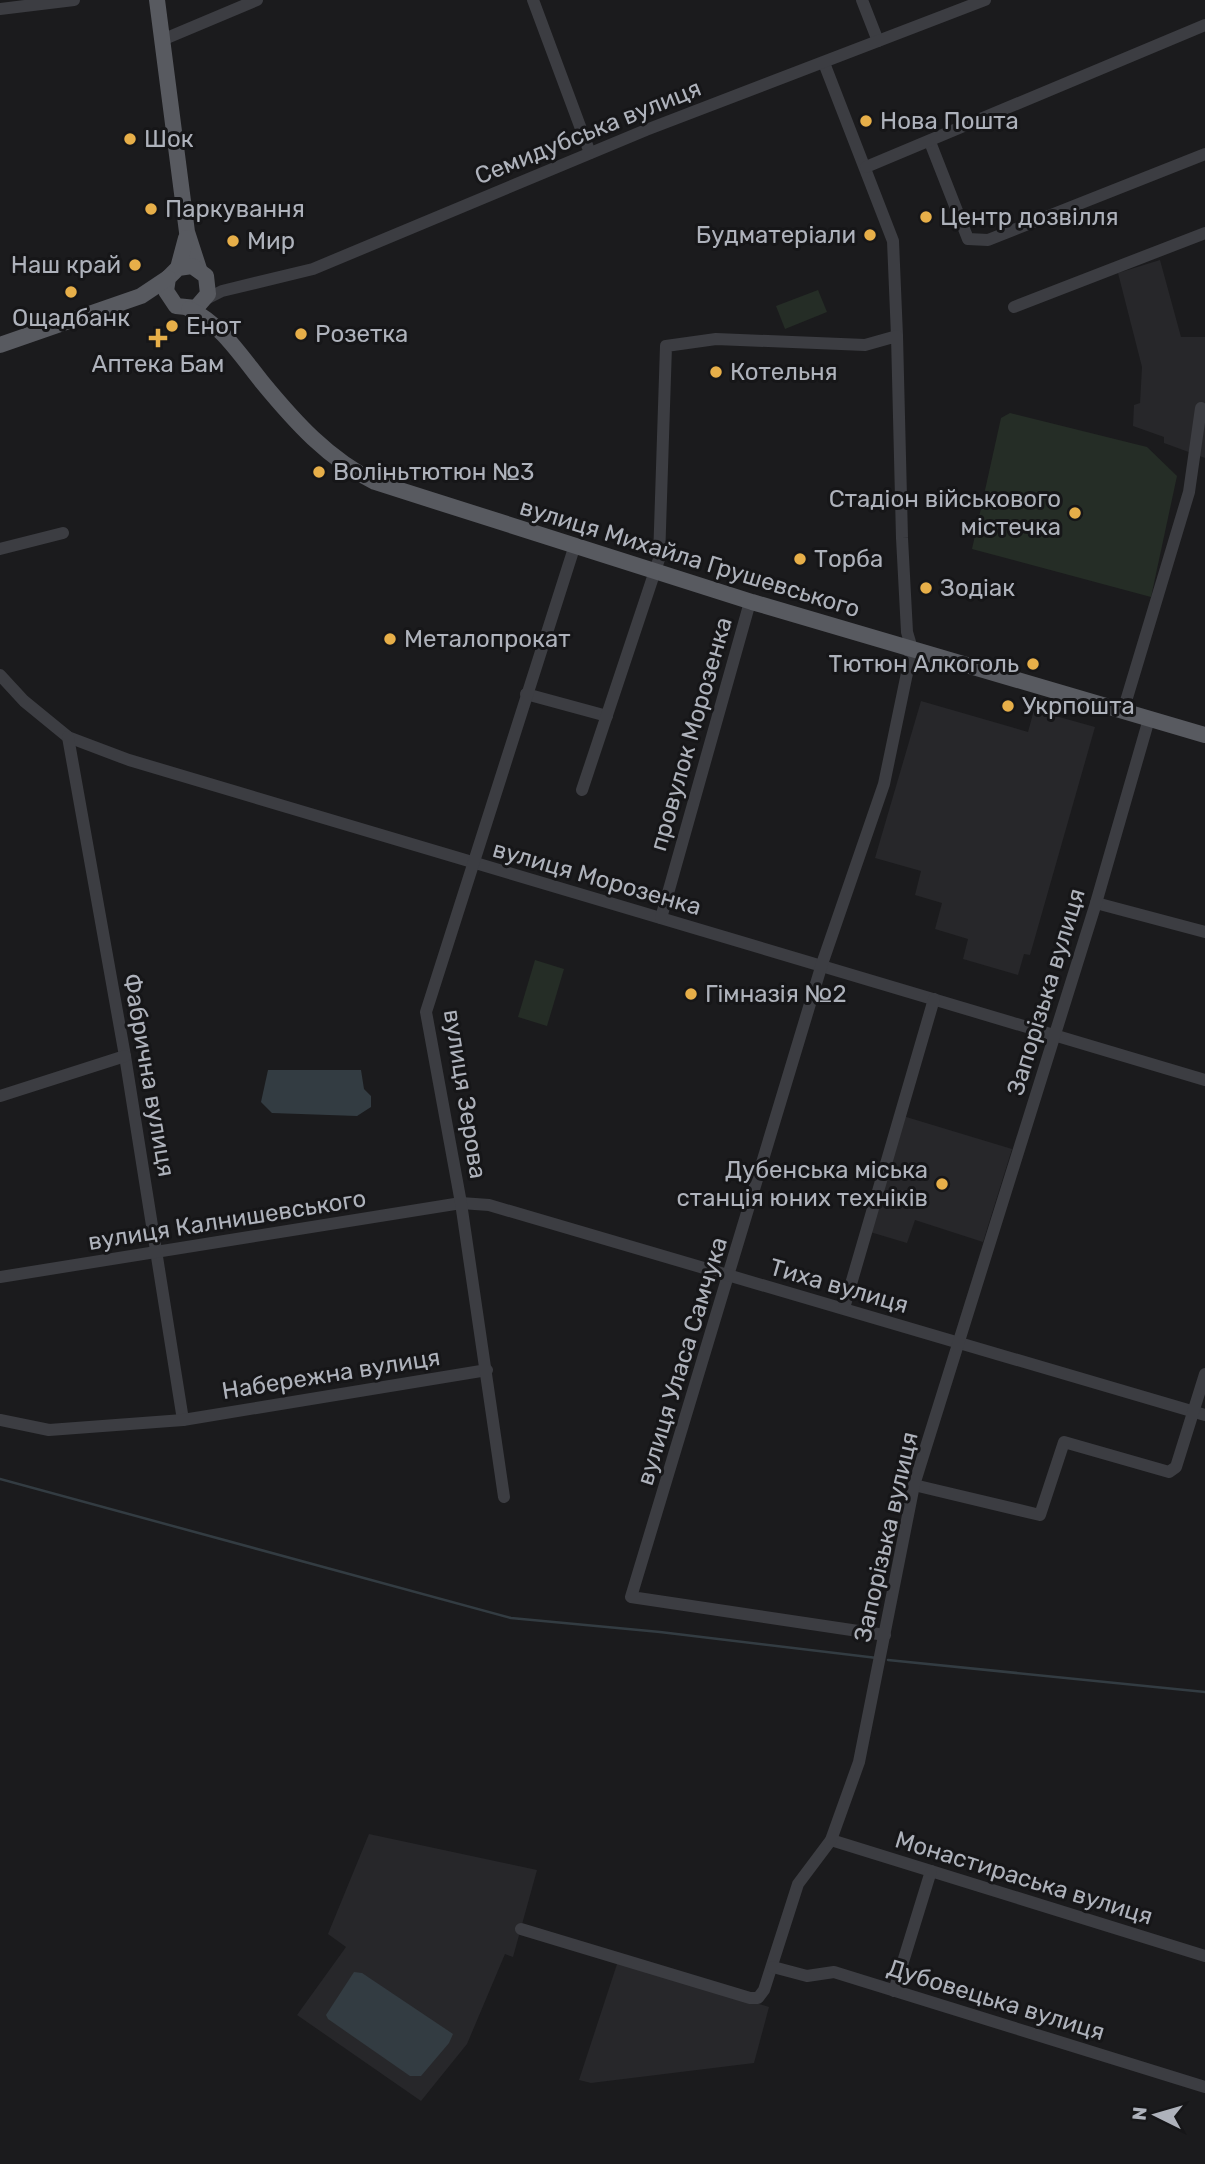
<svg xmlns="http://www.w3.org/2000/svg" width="1205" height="2164" font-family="Rubik,sans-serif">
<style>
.built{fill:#27272a}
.green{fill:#252d26}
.water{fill:#333c42}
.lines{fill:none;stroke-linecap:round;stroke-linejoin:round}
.stream{stroke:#333c42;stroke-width:2.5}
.minor{stroke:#3c3d42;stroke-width:12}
.major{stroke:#585a60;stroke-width:16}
.poi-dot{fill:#e7af49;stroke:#161618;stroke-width:2.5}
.labels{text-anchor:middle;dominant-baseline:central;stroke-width:6;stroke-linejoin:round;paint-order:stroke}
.poi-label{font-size:24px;fill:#aeb2bb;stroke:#161618;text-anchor:start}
.street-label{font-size:24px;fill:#aeb2bb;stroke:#161618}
</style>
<rect width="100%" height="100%" fill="#1b1b1d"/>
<g class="built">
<path d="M1160 260 1181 337H1205V458L1164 443V437L1133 426 1134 405 1140 403 1142 367 1118 273Z"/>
<path d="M921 701 1028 732 1034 710 1095 727 1030 955 1024 954 1018 975 963 959 968 939 935 929 942 903 915 895 921 871 875 858Z"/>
<path d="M903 1116 1012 1149 983 1242 915 1220 907 1243 870 1232Z"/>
<path d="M369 1834 537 1870 513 1957 505 1954 467 2044 421 2101 297 2015 346 1947 328 1934Z"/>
<path d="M618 1961 769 2007 754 2063 591 2083 579 2080Z"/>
</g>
<g class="green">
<path d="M818 290 827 312 785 329 776 306Z"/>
<path d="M1010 413 1147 447 1177 476 1151 597 972 549 1001 418Z"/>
<path d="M535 960 564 969 547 1026 518 1017Z"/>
</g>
<g class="water">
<path d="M268 1070H361L364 1089 371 1096V1107L357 1116 272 1113 261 1102Z"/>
<path d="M354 1972 362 1973 453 2034 449 2043 421 2076H410L328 2019 326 2015Z"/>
</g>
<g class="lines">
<g class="stream">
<path d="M0 1479 511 1618 660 1632 877 1658"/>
<path d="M888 1660 1205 1692"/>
</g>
<g class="minor">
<path d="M533 0 590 153"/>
<path d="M862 0 878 41"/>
<path d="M0 9 74 0"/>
<path d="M162 40 257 0"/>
<path d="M824 63 893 241 897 336"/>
<path d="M930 142 968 239 988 240 1205 154"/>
<path d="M866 167 1205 25"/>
<path d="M206 299 222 291 313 269 646 130 985 0"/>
<path d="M1014 307 1205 233"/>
<path d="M0 549 63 533"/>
<path d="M0 675 24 701 68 737 129 760 1205 1080"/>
<path d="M526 694 607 716"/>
<path d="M1123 711 1189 492 1201 408"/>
<path d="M68 737 125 1056 183 1420"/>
<path d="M582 790 659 559 666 346 716 339 865 345 897 336 902 538 907 632 912 649 884 784 822 964 631 1597 885 1635"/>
<path d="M1096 903 1205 932"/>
<path d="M661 918 750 602"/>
<path d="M0 1096 125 1056"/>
<path d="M0 1277 461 1203 489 1205 1205 1415"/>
<path d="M844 1308 934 999"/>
<path d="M0 1420 49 1430 183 1420 487 1370"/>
<path d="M914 1485 1040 1515 1064 1442 1169 1472 1176 1467 1205 1374"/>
<path d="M504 1497 461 1203 426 1012 574 548"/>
<path d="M831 1840 1205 1956"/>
<path d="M521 1929 750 1998H758L764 1990 798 1884 831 1840 859 1762 914 1485 1096 903 1149 719"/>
<path d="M773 1967 807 1976 834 1972 1205 2087"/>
<path d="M894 1991 931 1871"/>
</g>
<g class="major">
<path d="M157 0 187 232 199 269"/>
<path d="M178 268 192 266 206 276 208 294 196 308 176 306 166 291 168 278 178 268 186 238"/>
<path d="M189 309C220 323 241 356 262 382 295 422 328 459 375 482L752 602 1205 735"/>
<path d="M0 345 141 296 168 278"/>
</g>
</g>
<g class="poi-dot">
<circle cx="866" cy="121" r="7"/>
<circle cx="130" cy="139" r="7"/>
<circle cx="151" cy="209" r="7"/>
<circle cx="926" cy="217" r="7"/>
<circle cx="870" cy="235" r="7"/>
<circle cx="233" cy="241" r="7"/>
<circle cx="135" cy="265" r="7"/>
<circle cx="71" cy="292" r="7"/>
<circle cx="172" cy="326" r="7"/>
<circle cx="301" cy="334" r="7"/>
<path d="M154.5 327.5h7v7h7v7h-7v7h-7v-7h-7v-7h7z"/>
<circle cx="716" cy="372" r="7"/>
<circle cx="319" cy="472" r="7"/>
<circle cx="1075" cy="513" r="7"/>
<circle cx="800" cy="559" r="7"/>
<circle cx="926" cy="588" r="7"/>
<circle cx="390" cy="639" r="7"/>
<circle cx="1033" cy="664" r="7"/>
<circle cx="1008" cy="706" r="7"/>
<circle cx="691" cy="994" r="7"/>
<circle cx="942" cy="1184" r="7"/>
</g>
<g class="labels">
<g class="poi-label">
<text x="880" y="121">Нова Пошта</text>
<text x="144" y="139">Шок</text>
<text x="165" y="209">Паркування</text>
<text x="940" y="217">Центр дозвілля</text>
<text x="856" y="235" text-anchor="end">Будматеріали</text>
<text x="247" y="241">Мир</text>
<text x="121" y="265" text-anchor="end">Наш край</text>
<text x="71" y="318" text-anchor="middle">Ощадбанк</text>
<text x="186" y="326">Енот</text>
<text x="315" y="334">Розетка</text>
<text x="158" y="364" text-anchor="middle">Аптека Бам</text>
<text x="730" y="372">Котельня</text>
<text x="333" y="472">Воліньтютюн №3</text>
<text x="1061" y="499" text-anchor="end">Стадіон військового<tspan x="1061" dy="28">містечка</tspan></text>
<text x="814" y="559">Торба</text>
<text x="940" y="588">Зодіак</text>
<text x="404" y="639">Металопрокат</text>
<text x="1019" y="664" text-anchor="end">Тютюн Алкоголь</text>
<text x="1022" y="706">Укрпошта</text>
<text x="705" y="994">Гімназія №2</text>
<text x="928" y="1170" text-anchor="end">Дубенська міська<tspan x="928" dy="28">станція юних техніків</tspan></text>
</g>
<g class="street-label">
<text transform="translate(588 132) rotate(-22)">Семидубська вулиця</text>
<text transform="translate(690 558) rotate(17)">вулиця Михайла Грушевського</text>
<text transform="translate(691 734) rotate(-74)">провулок Морозенка</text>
<text transform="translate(597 878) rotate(16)">вулиця Морозенка</text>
<text transform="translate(1046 992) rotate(-73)">Запорізька вулиця</text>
<text transform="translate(149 1075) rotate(80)">Фабрична вулиця</text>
<text transform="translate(465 1094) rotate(81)">вулиця Зерова</text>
<text transform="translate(227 1220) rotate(-9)">вулиця Калнишевського</text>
<text transform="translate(839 1286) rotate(16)">Тиха вулиця</text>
<text transform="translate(682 1361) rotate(-73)">вулиця Уласа Самчука</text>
<text transform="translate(331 1374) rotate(-9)">Набережна вулиця</text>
<text transform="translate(886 1537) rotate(-77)">Запорізька вулиця</text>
<text transform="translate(1024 1878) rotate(17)">Монастираська вулиця</text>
<text transform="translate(996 2000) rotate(17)">Дубовецька вулиця</text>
</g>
</g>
<g transform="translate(1156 2115) rotate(275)" stroke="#161618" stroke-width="5" paint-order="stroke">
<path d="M0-5L12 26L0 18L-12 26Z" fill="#aeb2bb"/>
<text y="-10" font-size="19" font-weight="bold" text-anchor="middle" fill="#aeb2bb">N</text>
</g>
</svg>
